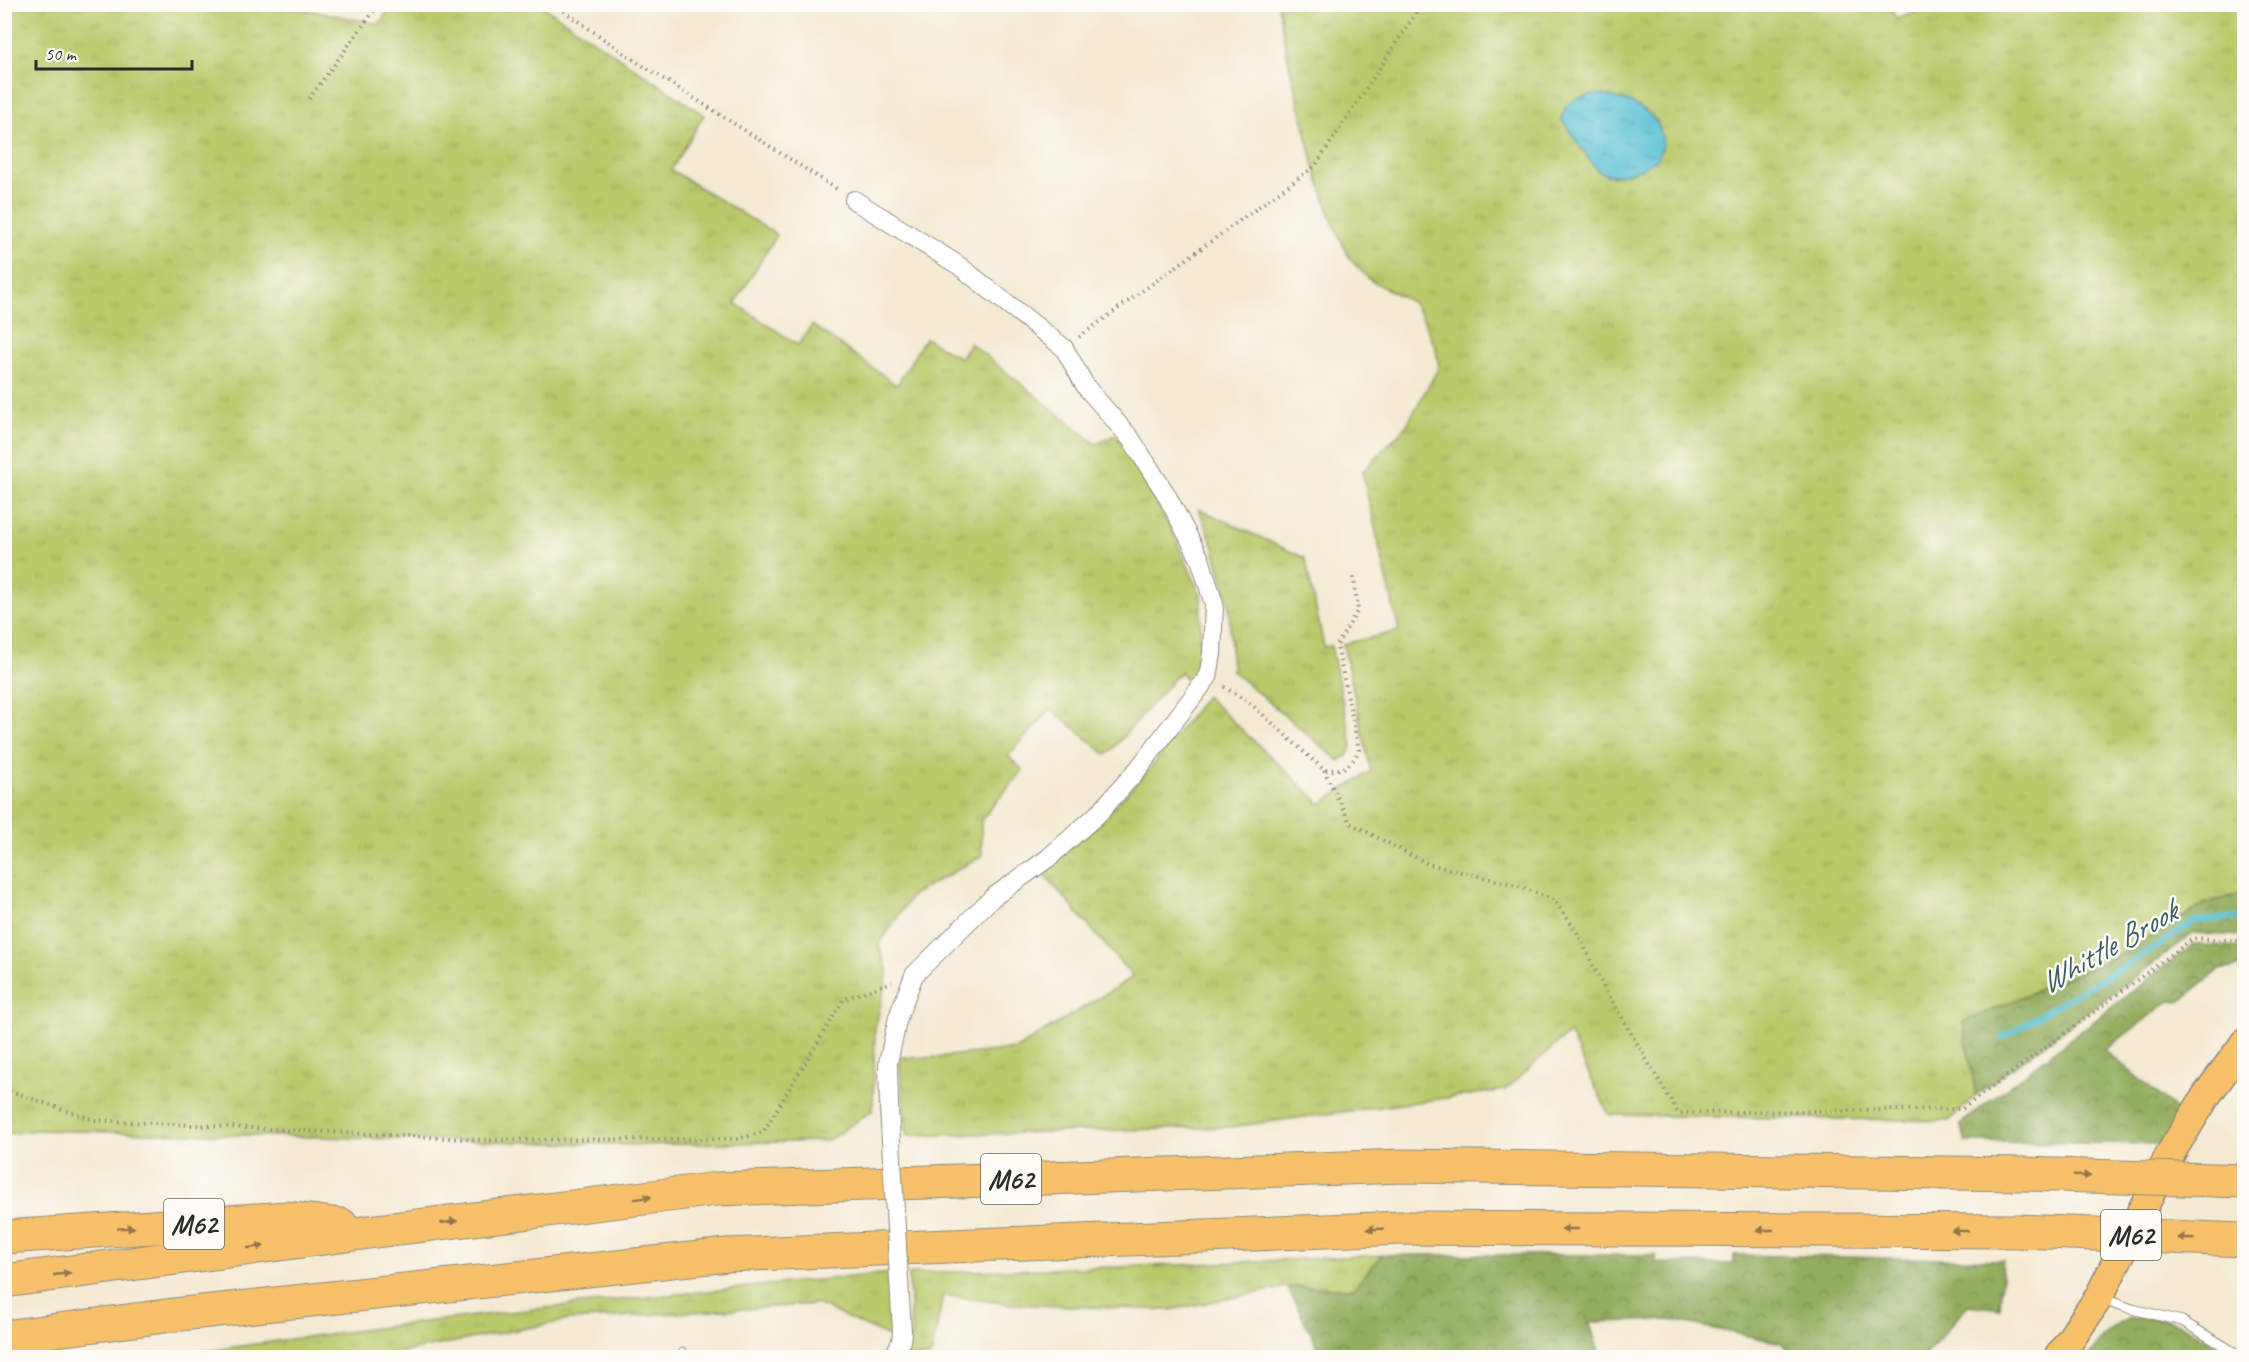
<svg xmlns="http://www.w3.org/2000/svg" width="2249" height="1362" font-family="Caveat,sans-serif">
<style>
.grass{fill:url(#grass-tufts);stroke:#727a4b;stroke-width:1.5;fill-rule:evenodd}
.forest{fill:url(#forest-crowns);stroke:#5f6c45;stroke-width:1.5}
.water{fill:url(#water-ripples);stroke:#417680;stroke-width:1.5}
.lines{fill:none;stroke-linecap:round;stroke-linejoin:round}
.stream{stroke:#57c0d4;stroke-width:6}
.service-casing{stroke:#908a7e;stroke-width:11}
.minor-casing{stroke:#908a7e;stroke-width:20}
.primary-casing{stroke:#908a7e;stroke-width:31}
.motorway-casing{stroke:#908a7e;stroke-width:35}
.path{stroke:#908a7e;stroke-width:4;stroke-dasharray:1.5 4.5;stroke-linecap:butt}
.service{stroke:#fff;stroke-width:9}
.minor{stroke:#fff;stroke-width:18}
.primary{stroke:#f6c16b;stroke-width:28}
.motorway{stroke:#f6c16b;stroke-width:33}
.minor-bridge-casing{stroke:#908a7e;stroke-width:20;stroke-linecap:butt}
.motorway-bridge-casing{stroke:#908a7e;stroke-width:35;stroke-linecap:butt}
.minor-bridge{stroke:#fff;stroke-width:18}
.motorway-bridge{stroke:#f6c16b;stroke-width:33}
.oneway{fill:#90764b}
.labels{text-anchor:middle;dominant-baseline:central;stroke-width:5;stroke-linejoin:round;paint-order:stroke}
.shield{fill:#fdfcf7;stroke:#6a6a68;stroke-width:1.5}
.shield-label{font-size:28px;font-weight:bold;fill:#2b2b2b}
.water-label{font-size:32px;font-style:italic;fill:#3a5f66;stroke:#fdfcf7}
</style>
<defs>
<pattern id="grass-tufts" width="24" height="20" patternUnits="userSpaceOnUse" patternTransform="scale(1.5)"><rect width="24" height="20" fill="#bac96b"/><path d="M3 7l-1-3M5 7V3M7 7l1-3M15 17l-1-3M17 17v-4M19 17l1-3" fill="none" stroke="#a0ad5d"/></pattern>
<pattern id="forest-crowns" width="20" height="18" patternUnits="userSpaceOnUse" patternTransform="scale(1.5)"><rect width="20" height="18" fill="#93ad5f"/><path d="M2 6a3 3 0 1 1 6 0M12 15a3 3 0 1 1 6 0" fill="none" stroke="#788d4f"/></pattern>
<pattern id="water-ripples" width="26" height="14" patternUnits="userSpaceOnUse" patternTransform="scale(1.5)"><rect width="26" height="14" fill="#57c0d4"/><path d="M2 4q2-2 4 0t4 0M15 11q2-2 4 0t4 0" fill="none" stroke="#489cac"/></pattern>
</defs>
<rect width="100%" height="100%" fill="#fdfcf7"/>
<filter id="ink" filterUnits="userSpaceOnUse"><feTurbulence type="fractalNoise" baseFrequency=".0167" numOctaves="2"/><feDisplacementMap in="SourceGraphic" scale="12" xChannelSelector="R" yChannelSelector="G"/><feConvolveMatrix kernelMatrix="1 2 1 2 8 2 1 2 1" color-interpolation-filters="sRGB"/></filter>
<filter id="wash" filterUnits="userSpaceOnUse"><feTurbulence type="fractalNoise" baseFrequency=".008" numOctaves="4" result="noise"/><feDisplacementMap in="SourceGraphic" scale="24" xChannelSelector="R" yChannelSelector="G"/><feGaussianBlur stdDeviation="1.35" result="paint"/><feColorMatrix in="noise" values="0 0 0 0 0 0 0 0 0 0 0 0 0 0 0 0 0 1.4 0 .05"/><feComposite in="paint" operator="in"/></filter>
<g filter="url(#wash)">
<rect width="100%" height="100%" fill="#f4e9d2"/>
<g class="grass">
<path d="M1890 4 1896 19 1938 4 2244 5V418L2242 421 2244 423V893L2206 903 2125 953 1963 1022 1976 1095 1949 1121 1609 1115 1569 1033 1505 1090 1231 1127 907 1136 899 1057 928 1058 1016 1049 1133 977 1043 873 1100 822 1152 766 1206 696 1321 804 1371 771 1343 644 1399 631 1362 472 1406 426 1439 367 1436 349 1421 315 1412 302 1370 280 1350 259 1333 223 1315 170 1286 51 1278 5ZM1620 98 1645 110 1658 122 1643 168 1613 177 1600 172Z"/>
<path d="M4 5H282L379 24 392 5H541L704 115 671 170 777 235 735 303 798 345 812 325 897 385 925 338 960 358 970 343 1096 444 1116 435 1171 529 1201 595 1200 650 1191 684 1180 672 1107 755 1051 709 1008 756 1023 770 981 820 982 856 912 895 879 945 888 973 875 1029 873 1110 827 1141 636 1145 36 1130 5 1134Z"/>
<path d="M1199 509 1305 558 1324 647 1331 646 1352 746 1347 756 1339 761 1232 671 1229 604 1214 548Z"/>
<path d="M1382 1255 1355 1288 1287 1287 1170 1310 1010 1304 943 1295 932 1353 929 1357 903 1358 911 1335 909 1273 1180 1265Z"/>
<path d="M891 1273 896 1332 891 1338 817 1304 569 1320 376 1357 162 1358C404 1320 648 1297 891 1273Z"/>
</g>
<g class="forest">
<path d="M2244 893V936L2194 933 1976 1095 1963 1022 2125 953 2206 903Z"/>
<path d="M2194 944 2238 947 2244 953V966L2219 970 2181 1000 2168 1002 2105 1050 2181 1114 2165 1144 1966 1142 1960 1124Z"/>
<path d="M1382 1255H1655L1656 1263 1733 1264 1734 1255 2003 1260 2000 1309 1968 1305 1924 1357H1792L1782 1343 1672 1320 1589 1322 1600 1355 1604 1357H1323L1287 1287 1354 1288Z"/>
<path d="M2129 1318C2138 1318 2149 1316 2158 1318 2183 1324 2212 1338 2229 1357L2087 1358 2106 1332Z"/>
</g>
<path class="water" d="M1598 94C1622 99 1654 106 1661 133 1664 140 1663 148 1659 155 1652 168 1613 181 1600 172 1593 167 1569 130 1562 120L1565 107 1577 98Z"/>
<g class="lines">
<path class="stream" d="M2003 1037 2156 947 2195 921 2244 917"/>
</g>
</g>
<g filter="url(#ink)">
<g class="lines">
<g class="service-casing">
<g id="service">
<path d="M2101 1298 2132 1309 2182 1321 2244 1358"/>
<path d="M681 1358 683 1353"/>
</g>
</g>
<g class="minor-casing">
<g id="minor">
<path d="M854 200 958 265 1064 348 1086 387 1131 439 1166 494 1200 559 1214 604 1212 654 1208 677 1138 769 1098 814 1047 859 992 898 914 975 898 1017 888 1063 889 1107"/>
<path d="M893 1358 901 1341 902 1332"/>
</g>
</g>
<g class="primary-casing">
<path id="primary" d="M2058 1358 2099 1297 2170 1154 2206 1096 2244 1044"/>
</g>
<g class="motorway-casing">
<g id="motorway">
<path d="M4 1237 287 1218 341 1225"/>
<path d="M4 1281 384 1230 717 1189 1404 1166 2024 1174"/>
<path d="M4 1337 173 1315 727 1255 1403 1228 2018 1231"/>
</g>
</g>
<g class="path">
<path d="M554 4 634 60 840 191"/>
<path d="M1886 4 1889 10 1904 4"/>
<path d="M309 99 379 4"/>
<path d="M1079 337 1315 166 1422 4"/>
<path d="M1224 687 1250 703 1324 770C1343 771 1351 767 1359 750L1337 645 1358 610 1353 573"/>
<path d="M1324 770 1350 823 1428 864 1516 885 1554 900 1577 932 1602 984 1678 1113 1962 1109 2194 938 2241 941 2244 944"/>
<path d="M4 1089 94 1120 486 1140 738 1139 763 1132 844 999 892 982"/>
</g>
<use href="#service" class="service"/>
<use href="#minor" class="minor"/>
<use href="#primary" class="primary"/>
<use href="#motorway" class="motorway"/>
<g class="minor-bridge-casing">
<path id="minor-bridge" d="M889 1107 902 1332"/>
</g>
<g class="motorway-bridge-casing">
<g id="motorway-bridge">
<path d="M2024 1174 2244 1181"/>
<path d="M2018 1231 2244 1240"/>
</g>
</g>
<use href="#minor-bridge" class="minor-bridge"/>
<use href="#motorway-bridge" class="motorway-bridge"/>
</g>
<defs><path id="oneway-solid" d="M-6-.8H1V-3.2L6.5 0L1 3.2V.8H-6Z" transform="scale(1.5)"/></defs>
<g class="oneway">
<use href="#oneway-solid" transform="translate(2082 1176) rotate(2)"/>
<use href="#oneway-solid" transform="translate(643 1198) rotate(-7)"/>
<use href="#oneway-solid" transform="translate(449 1222) rotate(-7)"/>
<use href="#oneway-solid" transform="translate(126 1228) rotate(-4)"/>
<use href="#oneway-solid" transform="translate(1375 1229) rotate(178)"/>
<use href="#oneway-solid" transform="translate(1570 1229) rotate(-180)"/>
<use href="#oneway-solid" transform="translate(1765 1230) rotate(-180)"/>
<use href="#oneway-solid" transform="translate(1960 1231) rotate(-180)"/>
<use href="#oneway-solid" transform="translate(2186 1238) rotate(-178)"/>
<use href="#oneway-solid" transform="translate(256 1247) rotate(-8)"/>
<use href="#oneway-solid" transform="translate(62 1274) rotate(-8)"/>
</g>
</g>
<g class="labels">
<g class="shield">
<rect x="981" y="1154" width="60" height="50" rx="4.5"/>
<rect x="164" y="1199" width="60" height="50" rx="4.5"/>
<rect x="2101" y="1210" width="60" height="50" rx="4.5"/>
</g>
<g class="shield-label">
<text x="1011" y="1179">M62</text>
<text x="194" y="1224">M62</text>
<text x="2131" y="1235">M62</text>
</g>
<g class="water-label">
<text transform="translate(2108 947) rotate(-30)">Whittle Brook</text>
</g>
</g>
<rect width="2249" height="1362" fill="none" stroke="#fdfcf7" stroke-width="24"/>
<path d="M36 60v9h156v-9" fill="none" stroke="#2b2b2b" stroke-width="3"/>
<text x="45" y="60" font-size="18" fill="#2b2b2b" stroke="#fdfcf7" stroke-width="4.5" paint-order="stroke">50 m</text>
</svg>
